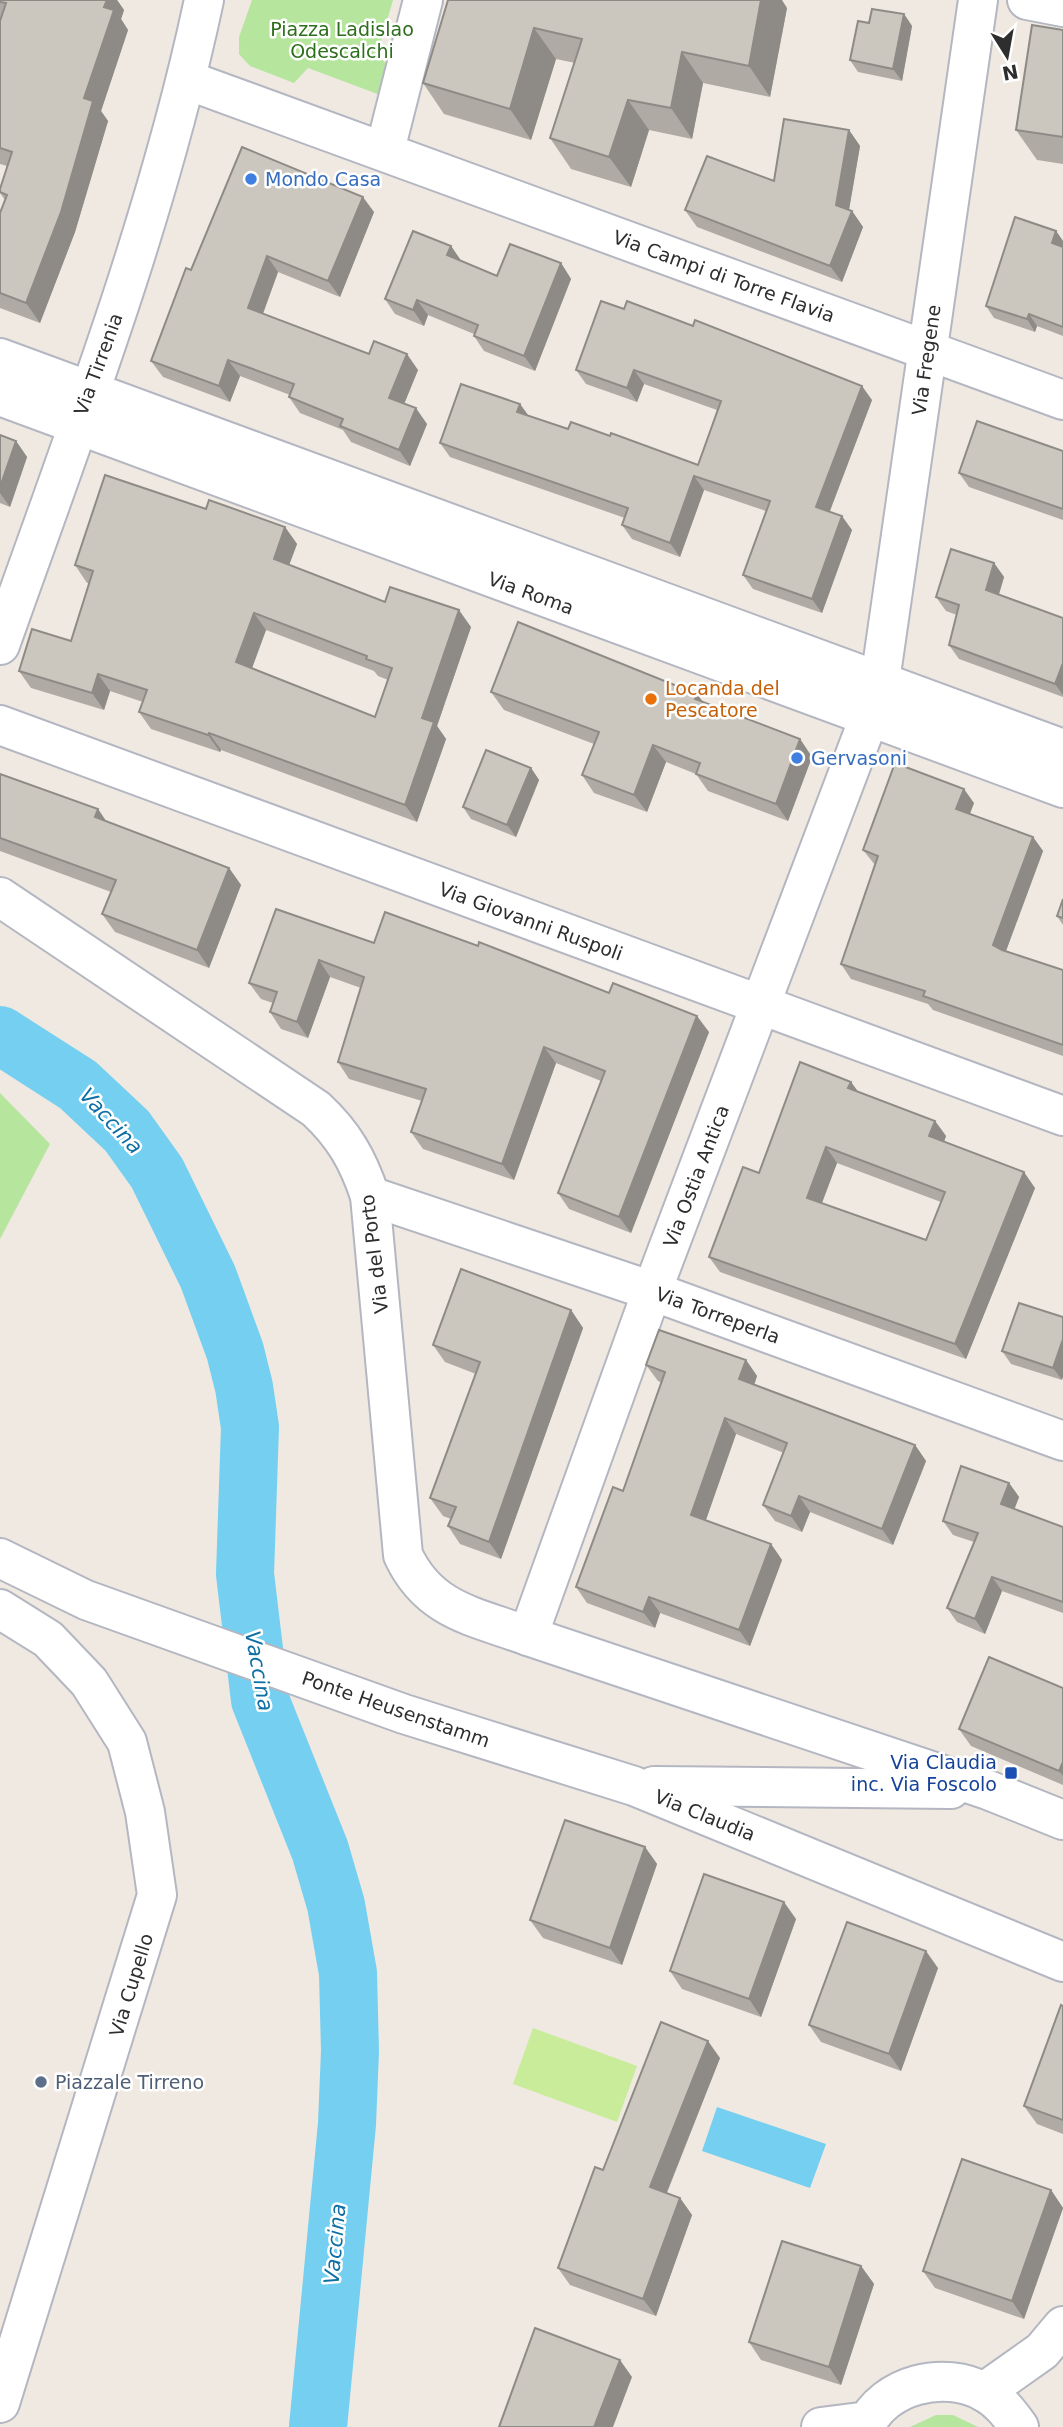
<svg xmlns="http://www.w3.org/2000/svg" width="1063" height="2427" font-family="'DejaVu Sans',sans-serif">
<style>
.green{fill:#b6e59e}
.pitch{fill:#c9ec9a}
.water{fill:#75cff0}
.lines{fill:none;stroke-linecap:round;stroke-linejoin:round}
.river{stroke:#75cff0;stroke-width:58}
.minor-casing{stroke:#b4b7c1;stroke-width:42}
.minor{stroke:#fff;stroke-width:38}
.wall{fill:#afaba4;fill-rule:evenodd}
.shaded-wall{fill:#8e8b86}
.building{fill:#cbc7bf;stroke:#8e8b86;stroke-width:2;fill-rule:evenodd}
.shop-dot{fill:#3f7fe0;stroke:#fff;stroke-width:2.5}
.food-dot{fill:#e8710a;stroke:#fff;stroke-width:2.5}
.transit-dot{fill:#1a4fb4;stroke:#fff;stroke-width:2.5}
.service-dot{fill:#5c6f8a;stroke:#fff;stroke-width:2.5}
.labels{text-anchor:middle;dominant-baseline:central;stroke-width:5;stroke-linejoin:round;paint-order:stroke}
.park-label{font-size:19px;fill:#2c6e1b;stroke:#fff}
.shop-label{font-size:19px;fill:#366cbe;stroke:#fff;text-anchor:start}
.street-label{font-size:19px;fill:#2e2e2e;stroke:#fff}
.food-label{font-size:19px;fill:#c56008;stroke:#fff;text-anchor:start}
.transit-label{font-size:19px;fill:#164399;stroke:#fff;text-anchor:end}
.service-label{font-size:19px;fill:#4e5e75;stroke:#fff;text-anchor:start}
.water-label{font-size:21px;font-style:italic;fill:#0d6fa3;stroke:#fff}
</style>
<rect width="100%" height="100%" fill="#efe9e1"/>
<g class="green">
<path d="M252 0H393L377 55 392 69 383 96 308 68 294 83 250 66 239 54V37Z"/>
<path d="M0 1093 50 1144 0 1239Z"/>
<path d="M936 2415H953L978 2427H910Z"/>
</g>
<path class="pitch" d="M533 2028 637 2066 617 2122 513 2084Z"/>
<path class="water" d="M717 2107 826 2144 810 2188 702 2151Z"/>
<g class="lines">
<path class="river" d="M0 1035 78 1085 127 1131 157 1173 208 1277 235 1351 244 1387 250 1427 245 1574 260 1700 320 1850 336 1905 348 1973 350 2051 347 2124 318 2427"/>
<g class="minor-casing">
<g id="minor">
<path d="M1027 0 1063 7"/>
<path d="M187 80 1063 400"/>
<path d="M385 150 423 0"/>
<path d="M0 358 1063 749"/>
<path d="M0 396 1063 788"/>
<path d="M0 645C75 433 157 221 204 0"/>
<path d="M0 725 1063 1116"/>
<path d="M0 897 316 1109C344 1135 358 1160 370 1196L403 1555C429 1611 474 1616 528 1636L988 1790 1063 1820"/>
<path d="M370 1196 652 1291 1063 1441"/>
<path d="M0 1558 86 1600 404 1714 634 1786 1063 1962"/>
<path d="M0 1609 48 1639 89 1682 127 1742 145 1812 157 1895 0 2403"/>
<path d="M528 1636 652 1291 869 718 880 681 978 0"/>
<path d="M654 1786 951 1789"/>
<path d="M984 2392 1042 2351 1063 2326"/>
<path d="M821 2427 868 2421"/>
<path d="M865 2427C884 2384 945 2370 984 2392 999 2400 1009 2413 1019 2427"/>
</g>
</g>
<use href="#minor" class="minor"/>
</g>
<g class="wall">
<path d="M0 0H117L124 10 121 19 128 30 101 111 108 121 75 232 40 323 0 308V213L5 200 0 193V189L7 166 0 164V21L1 18H0Z"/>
<path d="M448 0 787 8 770 97 703 83 692 139 649 130 631 187 571 169 550 138 575 63 556 59 531 140 444 114 423 83Z"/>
<path d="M904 14 912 26 902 81 858 72 850 60 869 23Z"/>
<path d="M1063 30V164L1037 160 1016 130Z"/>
<path d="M849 130 860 146 849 210 852 211 863 227 842 282 697 227 685 210 774 181Z"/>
<path d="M374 212 340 297 278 272 263 314 369 354 418 370 404 404 427 424 410 466 351 442 343 430 300 413 289 397 290 395 240 376 230 402 163 377 151 361 191 270Z"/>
<path d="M1056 231 1063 241V336L1037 326 1035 332 994 318 986 306Z"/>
<path d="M451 246 461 261 497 276 561 263 571 279 535 371 484 351 474 336V334L428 315 424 326 395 314 385 299Z"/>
<path d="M601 301 872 400 830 511 852 530 822 613 753 589 743 575 766 511 704 490 680 557 632 539 622 525 625 518 450 457 440 443 520 404 528 415 568 429 698 465 717 410 644 384 637 402 586 384 576 370Z"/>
<path d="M0 435 16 441 27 457 10 507 0 503Z"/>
<path d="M1063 451V520L969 487 959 473Z"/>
<path d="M206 509 285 527 297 544 289 565 385 602 471 627 437 726 446 739 417 822 221 750 220 752 151 729 139 712 143 702 110 691 104 710 31 688 19 671 71 641 89 583H87L75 565ZM266 630 374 671 378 676 388 680 375 717 252 668Z"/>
<path d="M994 563 1004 577 999 594 1063 618V697L959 659 949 645 957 615 946 611 936 597Z"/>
<path d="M491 692 704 703 800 739 812 757 788 821 708 791 696 774 666 762 647 812 594 793 582 775 594 744 504 710Z"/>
<path d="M531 768 539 780 516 837 471 819 463 807Z"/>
<path d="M0 774 98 809 106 821 229 868 241 885 209 968 115 932 102 914 111 892 0 851Z"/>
<path d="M974 803 970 814 1033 837 1043 851 1006 951 1063 970V1056L933 1010 928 1004 851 979 841 964 875 865 863 850Z"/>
<path d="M1063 899V925L1057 916Z"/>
<path d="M374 943 709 1032 631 1233 569 1209 558 1193 601 1081 556 1063 514 1180 423 1149 411 1132 422 1101 349 1079 338 1062 361 988 330 977 308 1038 281 1029 270 1012 273 1003 261 999 249 983Z"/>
<path d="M851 1082 858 1092 935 1121 946 1136 944 1142 1035 1188 966 1359 720 1272 709 1257 759 1173ZM837 1163 941 1202 926 1240 822 1203Z"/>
<path d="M1019 1303 1062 1380 1011 1364 1002 1351Z"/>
<path d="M571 1310 583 1328 501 1559 460 1544 448 1526 451 1519 443 1516 430 1498 476 1374 445 1362 433 1345Z"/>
<path d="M746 1360 757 1376 754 1384 915 1445 926 1461 893 1545 810 1512 802 1532 775 1521 763 1505 784 1453 736 1434 706 1520 771 1544 782 1560 750 1646 660 1613 655 1628 587 1603 576 1587 623 1491 662 1383 658 1381 646 1365Z"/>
<path d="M1009 1483 1019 1497 1014 1509 1063 1527V1613L1002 1591 985 1634 957 1622 947 1608 974 1542 953 1535 943 1521Z"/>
<path d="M1063 1688V1785L971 1746 959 1729Z"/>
<path d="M645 1847 657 1864 622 1965 543 1938 530 1920Z"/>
<path d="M796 1919 761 2017 682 1989 670 1971Z"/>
<path d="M938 1968 901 2071 821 2042 809 2025Z"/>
<path d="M1063 2006V2134L1037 2124 1024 2106Z"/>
<path d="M720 2058 667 2193 680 2198 692 2215 656 2316 570 2285 558 2268 603 2170Z"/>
<path d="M1051 2190 1063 2208 1024 2319 935 2288 923 2271Z"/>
<path d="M861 2266 874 2284 841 2385 761 2360 749 2342Z"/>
</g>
<g class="shaded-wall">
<path d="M107 0H117L124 10 121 19 128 30 101 111 108 121 75 232 40 323 26 303 84 98Z"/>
<path d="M761 0H782L787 8 770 97 749 66Z"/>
<path d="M904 14 912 26 902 81 893 69Z"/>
<path d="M534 28 556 59 531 140 510 109Z"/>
<path d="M682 52 703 83 692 139 671 108Z"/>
<path d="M628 100 649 130 631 187 609 157Z"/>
<path d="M849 130 860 146 847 221 836 205Z"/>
<path d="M363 197 374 212 340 297 328 281Z"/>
<path d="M852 211 863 227 842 282 830 266Z"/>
<path d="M1056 231 1063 241V247L1052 243Z"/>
<path d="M451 246 462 262 447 255Z"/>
<path d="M267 256 278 272 259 324 248 308Z"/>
<path d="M561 263 571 279 535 371 524 356Z"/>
<path d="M417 300 428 315 424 326 413 310Z"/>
<path d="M1029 314 1037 326 1035 332 1027 319Z"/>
<path d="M407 354 418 370 400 414 389 398Z"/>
<path d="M228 360 240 376 230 402 219 386Z"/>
<path d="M634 370 644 384 637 402 627 388Z"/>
<path d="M862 386 872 400 826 521 816 507Z"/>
<path d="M520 404 530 418 517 412Z"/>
<path d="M416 408 427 424 410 466 399 450Z"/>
<path d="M16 441 27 457 10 507 0 493V487Z"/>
<path d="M694 476 704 490 680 557 670 543Z"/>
<path d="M842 516 852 530 822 613 812 599Z"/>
<path d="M285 527 297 544 285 576 274 559Z"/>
<path d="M994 563 1004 577 996 604 986 590Z"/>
<path d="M459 610 471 627 437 726 446 739 417 822 405 805 422 718Z"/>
<path d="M254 613 266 630 248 679 236 662Z"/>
<path d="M1063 663V695L1055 684Z"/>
<path d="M98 674 110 691 104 710 92 693Z"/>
<path d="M697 694 710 711 695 699Z"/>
<path d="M209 733 221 750 220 752 208 735Z"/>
<path d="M800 739 812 757 788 821 776 804Z"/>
<path d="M653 745 666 762 647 812 634 795Z"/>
<path d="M531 768 539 780 516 837 507 825Z"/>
<path d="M964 789 974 803 966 823 956 809Z"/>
<path d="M98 809 110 827 95 817Z"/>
<path d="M1033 837 1043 851 1003 959 993 945Z"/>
<path d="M229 868 241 885 209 968 197 950Z"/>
<path d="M319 960 330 977 308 1038 297 1022Z"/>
<path d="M697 1016 709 1032 631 1233 619 1217Z"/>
<path d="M544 1047 556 1063 514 1180 502 1164Z"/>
<path d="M851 1082 862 1097 848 1088Z"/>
<path d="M935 1121 946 1136 940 1152 929 1136Z"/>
<path d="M826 1147 837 1163 818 1213 807 1198Z"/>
<path d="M1024 1172 1035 1188 966 1359 955 1344Z"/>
<path d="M571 1310 583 1328 501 1559 489 1542Z"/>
<path d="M1063 1339V1377L1062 1380 1053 1368Z"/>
<path d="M746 1360 757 1376 751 1395 739 1379Z"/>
<path d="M725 1418 736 1434 702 1531 691 1515Z"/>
<path d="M915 1445 926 1461 893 1545 882 1529Z"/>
<path d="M1009 1483 1019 1497 1011 1518 1001 1504Z"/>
<path d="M799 1496 810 1512 802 1532 791 1516Z"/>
<path d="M771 1544 782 1560 750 1646 739 1630Z"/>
<path d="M992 1577 1002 1591 985 1634 975 1619Z"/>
<path d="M649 1597 660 1613 655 1628 643 1612Z"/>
<path d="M1063 1762V1776L1059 1771Z"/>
<path d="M645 1847 657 1864 622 1965 610 1948Z"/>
<path d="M784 1902 796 1919 761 2017 749 1999Z"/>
<path d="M926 1951 938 1968 901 2071 889 2054Z"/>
<path d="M708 2041 720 2058 662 2204 650 2187Z"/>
<path d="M1051 2190 1063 2208 1024 2319 1012 2301Z"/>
<path d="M680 2198 692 2215 656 2316 643 2299Z"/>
<path d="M861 2266 874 2284 841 2385 829 2367Z"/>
<path d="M620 2360 632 2377 613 2427H594Z"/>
</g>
<g class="building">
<path d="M0 0H107L104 7 114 10 84 98 93 101 61 212 26 303 0 293V213L7 195 0 192V189L12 152 0 148V21L6 3 0 2Z"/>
<path d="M448 0H761L749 66 682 52 671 108 628 100 609 157 550 138 582 39 534 28 510 109 423 83Z"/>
<path d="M872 9 904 14 893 69 850 60 858 21 869 23Z"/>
<path d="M1032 25 1063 30V137L1016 130Z"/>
<path d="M784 119 849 130 836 205 852 211 830 266 685 210 707 156 774 181Z"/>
<path d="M242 147 363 197 328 281 267 256 248 308 369 354 374 341 407 354 389 398 416 408 399 450 340 426 343 419 289 397 294 384 228 360 219 386 151 361 186 268 191 270Z"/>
<path d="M1015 217 1056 231 1052 243 1063 247V327L1029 314 1027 319 986 306Z"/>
<path d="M413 231 451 246 447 255 497 276 510 244 561 263 524 356 474 336 478 325 417 300 413 310 385 299Z"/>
<path d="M601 301 624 309 627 301 693 326 695 320 862 386 816 507 842 516 812 599 743 575 770 501 694 476 670 543 622 525 628 508 440 443 461 384 520 404 517 412 568 429 571 422 610 436 611 433 698 465 721 401 634 370 627 388 576 370Z"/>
<path d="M977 421 1063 451V509L959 473Z"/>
<path d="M0 435 16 441 0 487Z"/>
<path d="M105 475 206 509 209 500 285 527 274 559 385 602 390 587 459 610 422 718 434 722 405 805 209 733 208 735 139 712 147 690 98 674 92 693 19 671 32 629 71 641 93 571 75 565ZM254 613 367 656 366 659 392 668 375 717 236 662Z"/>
<path d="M951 549 994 563 986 590 1063 618V663L1055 684 949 645 959 605 936 597Z"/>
<path d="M518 622 697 694 695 699 800 739 776 804 696 774 700 763 653 745 634 795 582 775 599 732 491 692Z"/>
<path d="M486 750 531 768 507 825 463 807Z"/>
<path d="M895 763 964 789 956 809 1033 837 993 945 1002 950 1063 970V1045L923 996 925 991 841 964 878 856 863 850Z"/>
<path d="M0 774 98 809 95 817 229 868 197 950 102 914 116 880 0 838Z"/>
<path d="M1063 899V918L1057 916Z"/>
<path d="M276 909 374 943 385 912 478 946 479 942 609 993 613 983 697 1016 619 1217 558 1193 605 1071 544 1047 502 1164 411 1132 426 1089 338 1062 364 977 319 960 297 1022 270 1012 277 992 249 983Z"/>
<path d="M800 1062 851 1082 848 1088 935 1121 929 1136 1024 1172 955 1344 709 1257 743 1167 759 1173ZM826 1147 945 1192 926 1240 807 1198Z"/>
<path d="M461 1269 571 1310 489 1542 448 1526 456 1507 430 1498 480 1362 433 1345Z"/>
<path d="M1019 1303 1063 1317V1339L1053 1368 1002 1351Z"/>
<path d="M659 1330 746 1360 739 1379 915 1445 882 1529 799 1496 791 1516 763 1505 787 1443 725 1418 691 1515 771 1544 739 1630 649 1597 643 1612 576 1587 613 1487 623 1491 665 1372 646 1365Z"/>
<path d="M961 1466 1009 1483 1001 1504 1063 1527V1602L992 1577 975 1619 947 1608 978 1533 943 1521Z"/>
<path d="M989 1657 1063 1688V1762L1059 1771 959 1729Z"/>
<path d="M565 1820 645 1847 610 1948 530 1920Z"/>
<path d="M704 1874 784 1902 749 1999 670 1971Z"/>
<path d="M847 1922 926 1951 889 2054 809 2025Z"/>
<path d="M1061 2005 1063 2006V2120L1024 2106Z"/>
<path d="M661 2022 708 2041 650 2187 680 2198 643 2299 558 2268 595 2167 603 2170Z"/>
<path d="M962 2159 1051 2190 1012 2301 923 2271Z"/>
<path d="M782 2241 861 2266 829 2367 749 2342Z"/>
<path d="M535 2328 620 2360 594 2427H499Z"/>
</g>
<g class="shop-dot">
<circle cx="251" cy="179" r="7"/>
<circle cx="797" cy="758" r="7"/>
</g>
<circle class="food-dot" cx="651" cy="699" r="7"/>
<rect class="transit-dot" x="1004" y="1766" width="14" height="14" rx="3.5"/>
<circle class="service-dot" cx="41" cy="2082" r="7"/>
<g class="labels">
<g class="park-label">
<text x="342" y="29">Piazza Ladislao<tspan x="342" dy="22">Odescalchi</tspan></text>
</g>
<g class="shop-label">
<text x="265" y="179">Mondo Casa</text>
<text x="811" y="758">Gervasoni</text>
</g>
<g class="street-label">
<text transform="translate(724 276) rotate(20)">Via Campi di Torre Flavia</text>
<text transform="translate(926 360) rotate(-82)">Via Fregene</text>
<text transform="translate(98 364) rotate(-70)">Via Tirrenia</text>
<text transform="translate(531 593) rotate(20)">Via Roma</text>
<text transform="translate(531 921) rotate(20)">Via Giovanni Ruspoli</text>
<text transform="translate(696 1176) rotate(-69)">Via Ostia Antica</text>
<text transform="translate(374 1254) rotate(-97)">Via del Porto</text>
<text transform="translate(718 1315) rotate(20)">Via Torreperla</text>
<text transform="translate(396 1709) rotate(19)">Ponte Heusenstamm</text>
<text transform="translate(705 1815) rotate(22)">Via Claudia</text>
<text transform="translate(131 1985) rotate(-73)">Via Cupello</text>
</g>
<g class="food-label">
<text x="665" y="688">Locanda del<tspan x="665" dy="22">Pescatore</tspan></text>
</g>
<g class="transit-label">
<text x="997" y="1762">Via Claudia<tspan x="997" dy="22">inc. Via Foscolo</tspan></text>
</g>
<g class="service-label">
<text x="55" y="2082">Piazzale Tirreno</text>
</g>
<g class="water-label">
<text transform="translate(111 1121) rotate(47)">Vaccina</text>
<text transform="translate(259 1671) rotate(80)">Vaccina</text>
<text transform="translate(335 2244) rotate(-85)">Vaccina</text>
</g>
</g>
<g transform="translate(1007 56) rotate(169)" stroke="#ffffff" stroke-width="5" paint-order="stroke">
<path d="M0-5L12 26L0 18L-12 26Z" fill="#2e2e2e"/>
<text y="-10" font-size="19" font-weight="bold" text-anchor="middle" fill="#2e2e2e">N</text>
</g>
</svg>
